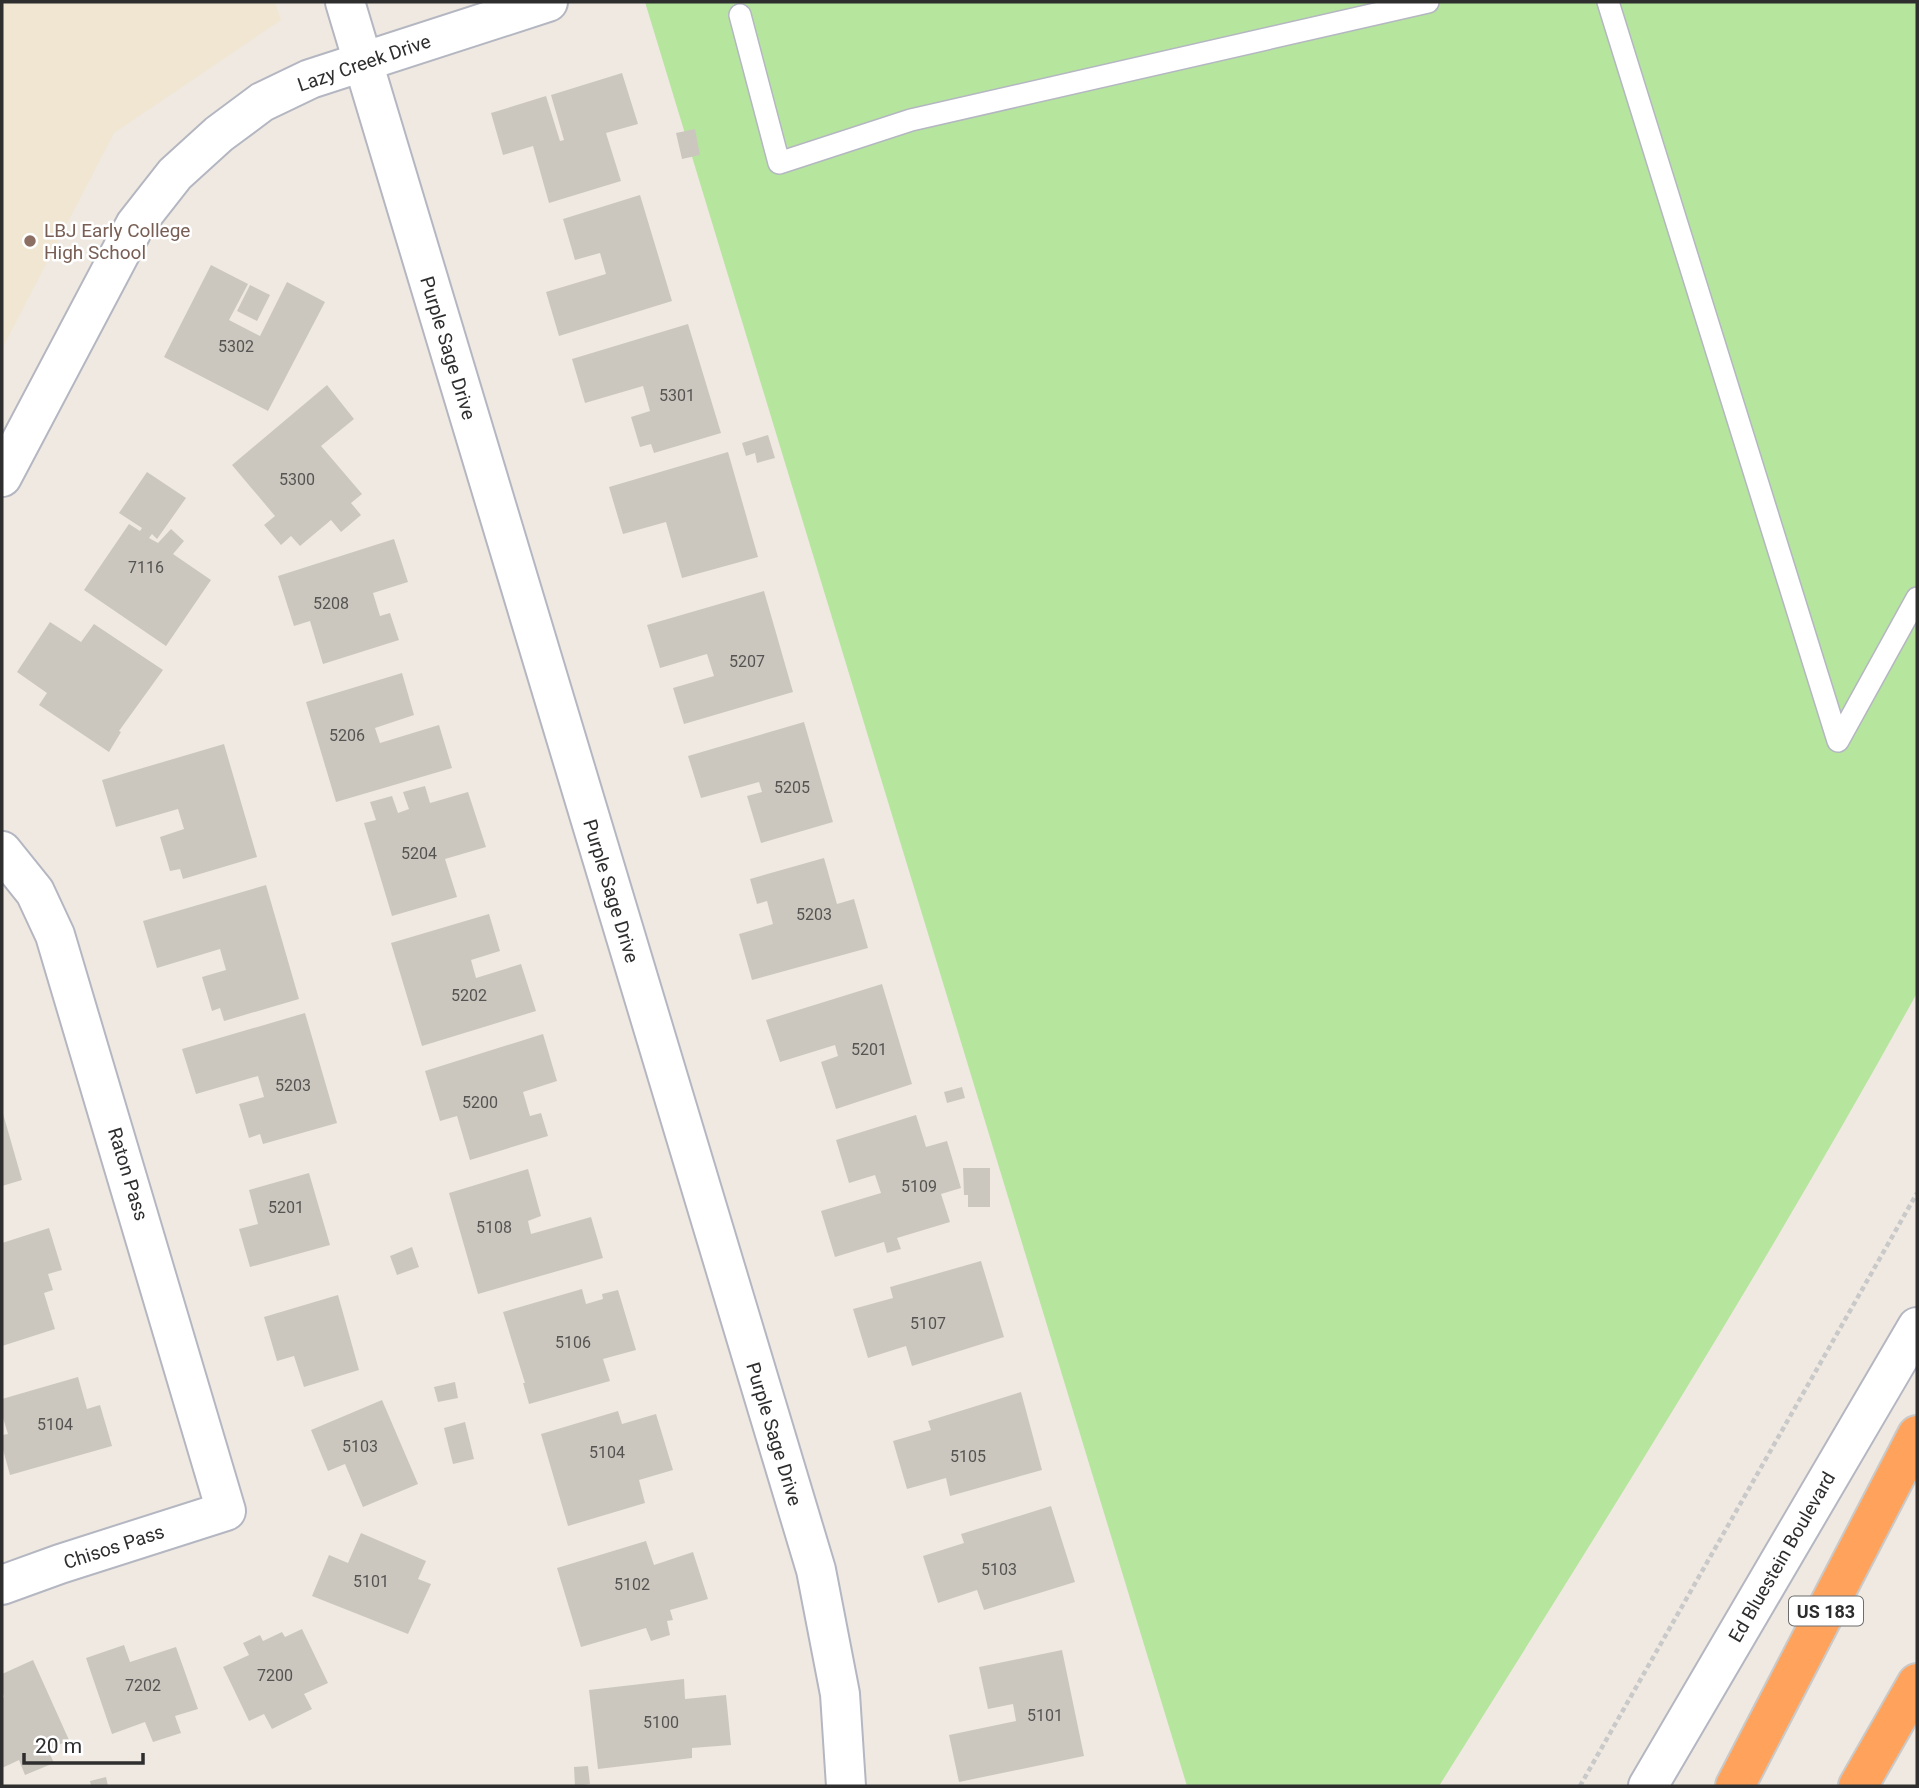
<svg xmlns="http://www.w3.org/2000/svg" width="1919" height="1788" font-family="Roboto,sans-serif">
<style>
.education{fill:#f0e6d1}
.green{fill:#b6e59e}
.building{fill:#cbc7bf}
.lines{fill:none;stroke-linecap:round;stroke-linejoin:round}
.lane-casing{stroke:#b4b7c1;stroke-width:24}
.street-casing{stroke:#b4b7c1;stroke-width:42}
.secondary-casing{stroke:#b4b7c1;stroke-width:42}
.highway-casing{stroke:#c9c9c9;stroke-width:42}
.path{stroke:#c9c9c9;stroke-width:4.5;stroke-dasharray:5 3.5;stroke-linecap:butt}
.lane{stroke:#fff;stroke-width:21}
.street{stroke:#fff;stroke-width:38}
.secondary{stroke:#fff;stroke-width:38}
.highway{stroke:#ffa35c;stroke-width:38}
.education-dot{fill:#8d6e63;stroke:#fff;stroke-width:2.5}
.labels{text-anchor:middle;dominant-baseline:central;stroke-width:5;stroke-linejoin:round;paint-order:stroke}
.number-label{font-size:16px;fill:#555452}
.shield{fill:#fff;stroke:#6d6d6d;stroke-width:2}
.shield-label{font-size:18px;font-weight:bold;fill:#2e2e2e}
.street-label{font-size:19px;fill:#2e2e2e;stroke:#fff}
.education-label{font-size:19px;fill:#785e54;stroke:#fff;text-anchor:start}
</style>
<rect width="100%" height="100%" fill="#efe9e1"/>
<path class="education" d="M2 2H275L281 20 114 133 2 349Z"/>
<path class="green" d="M645 2H1917V993C1768 1263 1603 1525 1439 1786H1187Z"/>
<g class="building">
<path d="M622 73 638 124 606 133 621 181 549 203 533 146 503 155 491 113 546 96 560 141 564 140 551 95Z"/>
<path d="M695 129 700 155 682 159 676 133Z"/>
<path d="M640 195 672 301 559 336 546 292 606 274 600 253 575 260 563 219Z"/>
<path d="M211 265 248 284 229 320 260 336 287 282 325 302 268 411 164 357Z"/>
<path d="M250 285 270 295 257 321 237 311Z"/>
<path d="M688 324 721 433 654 453 651 444 640 447 631 417 650 411 643 386 585 403 572 359Z"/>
<path d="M327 385 354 419 321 446 362 494 351 503 361 515 341 532 331 520 300 546 291 536 281 545 264 525 275 516 232 465Z"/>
<path d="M768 435 775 458 757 463 755 453 746 456 742 443Z"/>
<path d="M728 452 758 557 682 578 666 522 623 534 609 487Z"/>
<path d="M147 472 186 498 157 539 152 534 149 538 158 543 171 529 184 541 173 554 211 580 166 646 84 590 129 524 140 531 142 528 119 513Z"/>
<path d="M394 539 408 582 373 593 380 616 390 613 399 640 323 664 310 621 294 626 278 576Z"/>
<path d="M764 591 793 692 684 724 673 688 714 676 707 654 660 668 647 625Z"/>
<path d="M50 622 81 642 94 624 163 670 119 731 121 732 109 752 39 705 47 693 17 672Z"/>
<path d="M402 673 414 715 375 728 380 743 439 725 452 768 336 802 306 702Z"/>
<path d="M804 722 833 822 761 843 747 796 762 792 759 782 701 798 688 756Z"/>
<path d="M224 744 257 857 183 879 180 869 170 871 160 837 184 829 178 809 116 827 102 780Z"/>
<path d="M425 786 430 803 468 792 486 847 445 859 457 897 392 916 364 823 376 820 370 802 392 796 398 813 409 809 403 792Z"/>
<path d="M824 858 837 904 854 899 868 948 752 980 739 934 773 924 767 901 757 904 750 879Z"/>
<path d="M266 885 299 999 224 1021 220 1008 212 1011 202 977 226 970 220 949 157 968 143 921Z"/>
<path d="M489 914 500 951 471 960 476 978 521 964 536 1011 422 1046 391 943Z"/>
<path d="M882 984 912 1084 836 1109 821 1062 838 1056 835 1045 780 1062 766 1020Z"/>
<path d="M305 1013 337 1123 263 1144 260 1134 249 1138 239 1104 264 1097 258 1076 196 1094 182 1049Z"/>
<path d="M543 1034 557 1081 523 1092 530 1116 541 1113 548 1136 470 1160 457 1116 440 1121 425 1071Z"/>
<path d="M962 1087 965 1098 947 1103 944 1092Z"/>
<path d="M2 1110 22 1180 2 1186Z"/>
<path d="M916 1115 926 1147 947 1141 961 1188 941 1194 950 1222 897 1238 901 1249 887 1253 884 1242 835 1257 821 1211 881 1193 875 1175 849 1183 836 1140Z"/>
<path d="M963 1168H990V1207H968V1195H964Z"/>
<path d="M528 1169 541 1216 528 1221 531 1234 591 1217 603 1258 478 1294 449 1193Z"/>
<path d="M309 1173 330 1245 250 1267 239 1229 258 1224 249 1190Z"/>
<path d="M49 1228 62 1270 48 1274 53 1290 44 1293 55 1329 2 1346V1243Z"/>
<path d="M412 1247 419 1267 397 1275 390 1256Z"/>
<path d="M981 1261 1004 1337 912 1366 906 1346 868 1358 853 1309 893 1298 890 1287Z"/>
<path d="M582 1289 586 1304 603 1299 602 1294 618 1290 636 1350 603 1359 610 1381 529 1404 523 1383H525L503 1312Z"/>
<path d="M338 1295 359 1370 304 1387 294 1356 277 1361 264 1317Z"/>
<path d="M78 1377 87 1409 100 1405 112 1446 10 1475 2 1446V1435L8 1434 2 1415V1399Z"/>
<path d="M455 1382 458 1398 438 1402 434 1387Z"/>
<path d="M1021 1392 1042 1470 950 1496 946 1478 907 1489 893 1441 931 1430 928 1421Z"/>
<path d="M382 1400 418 1484 363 1507 345 1464 328 1471 311 1430Z"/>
<path d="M618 1411 622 1424 656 1414 673 1470 639 1480 645 1503 568 1526 541 1434Z"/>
<path d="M465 1422 474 1459 453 1464 444 1428Z"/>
<path d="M1051 1506 1075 1582 984 1610 977 1590 938 1603 923 1556 964 1543 961 1534Z"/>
<path d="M361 1533 426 1561 418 1579 431 1584 408 1634 312 1596 329 1555 348 1563Z"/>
<path d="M646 1541 654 1565 693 1552 708 1599 670 1610 673 1620 667 1621 670 1635 651 1641 646 1628 581 1647 557 1568Z"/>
<path d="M302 1629 328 1683 304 1694 312 1709 272 1729 264 1714 249 1721 223 1667 249 1655 243 1643 260 1635 263 1641 282 1632 285 1637Z"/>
<path d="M124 1645 130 1662 176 1647 198 1709 175 1716 181 1733 153 1742 145 1722 112 1734 86 1658Z"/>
<path d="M1062 1650 1084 1756 959 1782 949 1735 1016 1721 1013 1704 988 1709 979 1667Z"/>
<path d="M33 1660 69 1740 48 1750 54 1763 25 1775 19 1760 2 1768V1698L4 1697 2 1691V1674Z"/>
<path d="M684 1679 685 1699 726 1695 731 1745 692 1748V1758L598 1769 589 1690Z"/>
<path d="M588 1766 590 1784 575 1786 574 1767Z"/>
<path d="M106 1777 108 1786H91L90 1781Z"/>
</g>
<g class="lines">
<g class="lane-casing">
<g id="lane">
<path d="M1608 2 1838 741 1917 598"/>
<path d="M740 15 779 163 911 120 1428 2"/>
</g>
</g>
<g class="street-casing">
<g id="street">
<path d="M345 2 816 1570 840 1694 846 1786"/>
<path d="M2 477 135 225 175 174 219 134 262 102 310 79 548 2"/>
<path d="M2 851 35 892 55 935 226 1511 60 1564 2 1585"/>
</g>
</g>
<g class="secondary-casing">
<path id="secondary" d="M1648 1786 1917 1327"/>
</g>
<g class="highway-casing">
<g id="highway">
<path d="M1735 1786 1917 1435"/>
<path d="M1858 1786 1917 1683"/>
</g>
</g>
<path class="path" d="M1580 1786 1917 1193"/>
<use href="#lane" class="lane"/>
<use href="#street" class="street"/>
<use href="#secondary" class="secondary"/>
<use href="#highway" class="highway"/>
</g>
<circle class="education-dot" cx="30" cy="241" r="7"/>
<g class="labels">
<g class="number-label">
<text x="236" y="346">5302</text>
<text x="677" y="395">5301</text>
<text x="297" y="479">5300</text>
<text x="146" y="567">7116</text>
<text x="331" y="603">5208</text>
<text x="747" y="661">5207</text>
<text x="347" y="735">5206</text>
<text x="792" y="787">5205</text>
<text x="419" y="853">5204</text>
<text x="814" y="914">5203</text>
<text x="469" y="995">5202</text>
<text x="869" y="1049">5201</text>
<text x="293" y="1085">5203</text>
<text x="480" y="1102">5200</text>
<text x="919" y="1186">5109</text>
<text x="286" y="1207">5201</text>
<text x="494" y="1227">5108</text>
<text x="928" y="1323">5107</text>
<text x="573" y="1342">5106</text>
<text x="55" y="1424">5104</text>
<text x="360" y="1446">5103</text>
<text x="607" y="1452">5104</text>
<text x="968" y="1456">5105</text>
<text x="999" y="1569">5103</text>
<text x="371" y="1581">5101</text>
<text x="632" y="1584">5102</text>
<text x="275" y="1675">7200</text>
<text x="143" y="1685">7202</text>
<text x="1045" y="1715">5101</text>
<text x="661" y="1722">5100</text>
</g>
<rect class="shield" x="1789" y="1596.5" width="74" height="29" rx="5"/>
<g class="shield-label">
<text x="1826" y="1611">US 183</text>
</g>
<g class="street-label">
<text transform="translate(364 63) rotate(-19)">Lazy Creek Drive</text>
<text transform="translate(448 348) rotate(73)">Purple Sage Drive</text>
<text transform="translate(611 891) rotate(73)">Purple Sage Drive</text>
<text transform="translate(128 1174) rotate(73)">Raton Pass</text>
<text transform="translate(774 1434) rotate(73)">Purple Sage Drive</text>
<text transform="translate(114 1547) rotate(-18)">Chisos Pass</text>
<text transform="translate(1782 1557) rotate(-60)">Ed Bluestein Boulevard</text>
</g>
<g class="education-label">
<text x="44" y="230">LBJ Early College<tspan x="44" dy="22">High School</tspan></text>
</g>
</g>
<rect width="1919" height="1788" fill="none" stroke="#2e2e2e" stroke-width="7"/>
<path d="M24 1753v10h119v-10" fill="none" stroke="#2e2e2e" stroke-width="3.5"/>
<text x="35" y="1753" font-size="21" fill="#2e2e2e" stroke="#ffffff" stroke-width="5" paint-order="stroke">20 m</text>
</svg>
